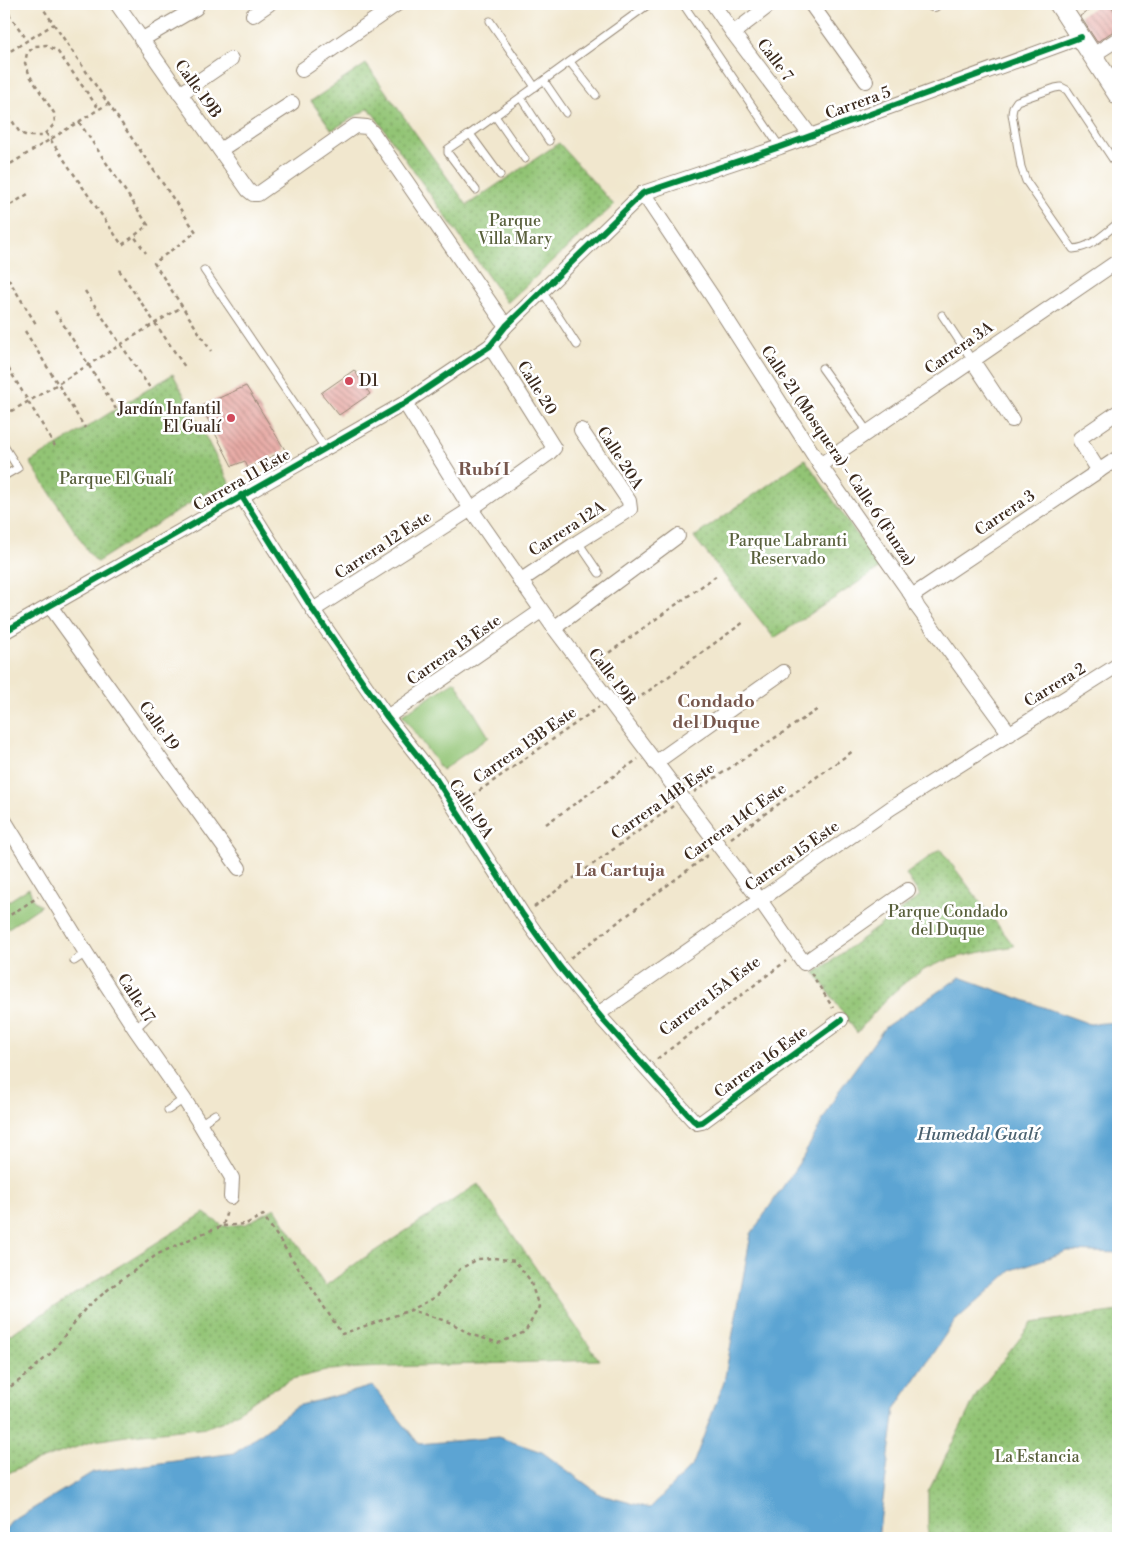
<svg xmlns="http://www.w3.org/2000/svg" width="1122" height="1542" font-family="'Libre Bodoni',serif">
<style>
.grass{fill:#92c474;stroke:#667749}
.park{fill:url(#park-dots);stroke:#667749}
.water{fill:#5ca4d3;stroke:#4c6778}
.building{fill:url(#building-back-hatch)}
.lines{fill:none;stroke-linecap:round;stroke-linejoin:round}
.service-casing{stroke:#968876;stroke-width:9}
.minor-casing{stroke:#968876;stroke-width:16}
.secondary-casing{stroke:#968876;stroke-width:21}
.path{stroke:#968876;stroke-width:2.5;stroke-dasharray:4 4;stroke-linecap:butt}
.service{stroke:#fff;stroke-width:7}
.minor{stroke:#fff;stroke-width:14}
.secondary{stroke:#fff;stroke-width:19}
.cycleway-casing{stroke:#fff;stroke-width:9}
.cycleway{stroke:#00873e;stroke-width:6}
.poi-dot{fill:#d1495b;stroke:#fff;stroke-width:2}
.labels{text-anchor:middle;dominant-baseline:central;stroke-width:5;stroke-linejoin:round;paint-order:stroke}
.street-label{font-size:16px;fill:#3b2a1e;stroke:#fff}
.park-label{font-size:16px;fill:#59603c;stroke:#fff}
.poi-label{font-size:16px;fill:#3b2a1e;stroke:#fff;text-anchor:start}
.neighbourhood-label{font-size:18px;font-weight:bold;fill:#77574d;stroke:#fff}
.water-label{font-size:18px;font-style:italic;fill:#4a616f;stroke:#fff}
</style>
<defs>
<pattern id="park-dots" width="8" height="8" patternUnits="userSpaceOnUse" patternTransform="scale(1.25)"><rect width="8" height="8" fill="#92c474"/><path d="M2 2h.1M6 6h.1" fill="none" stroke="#789f5f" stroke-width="1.8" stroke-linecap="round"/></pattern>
<pattern id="building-back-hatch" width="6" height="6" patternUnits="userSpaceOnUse" patternTransform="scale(1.25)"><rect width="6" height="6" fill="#e7aaa5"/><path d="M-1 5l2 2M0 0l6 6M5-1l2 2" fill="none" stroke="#bc8b86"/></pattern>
</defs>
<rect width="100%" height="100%" fill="#fff"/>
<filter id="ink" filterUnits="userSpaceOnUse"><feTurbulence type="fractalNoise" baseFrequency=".02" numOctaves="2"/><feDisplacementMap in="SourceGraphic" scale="10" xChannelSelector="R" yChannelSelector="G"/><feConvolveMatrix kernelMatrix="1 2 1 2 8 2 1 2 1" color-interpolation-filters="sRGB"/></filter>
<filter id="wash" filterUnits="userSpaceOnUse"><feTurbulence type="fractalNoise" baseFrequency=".0096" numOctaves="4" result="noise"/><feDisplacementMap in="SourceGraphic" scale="20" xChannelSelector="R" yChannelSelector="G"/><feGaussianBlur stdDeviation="1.12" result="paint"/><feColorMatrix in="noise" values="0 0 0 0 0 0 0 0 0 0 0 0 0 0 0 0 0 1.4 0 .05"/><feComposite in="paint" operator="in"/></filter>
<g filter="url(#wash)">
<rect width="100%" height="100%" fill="#f1e7ce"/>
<g class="grass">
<path d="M455 681 489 737 442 770 402 715Z"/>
<path d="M29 888 33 900 41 906 4 931V904Z"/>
</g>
<g class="park">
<path d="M366 64 467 205 559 143 614 205 507 303 369 108 332 130 311 101Z"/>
<path d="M173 374 231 486 216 494 211 490 97 562 89 553 30 462Z"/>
<path d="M805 459 880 568 774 638 694 537Z"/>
<path d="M940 849 1014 946C991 951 964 954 942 962 906 974 880 1005 857 1033L815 973 920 896 906 874Z"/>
<path d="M478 1184 599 1360 360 1368 330 1370 292 1379 266 1393 224 1421 207 1427 133 1435 94 1441 26 1465 4 1475V1338L204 1213 223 1226 246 1224 275 1208 325 1286 358 1262Z"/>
<path d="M1118 1311V1538H928V1492L978 1392 1032 1323Z"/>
</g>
<path class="water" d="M960 977 1090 1024 1118 1022V1253L1068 1251 1012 1270 954 1322 895 1409 878 1538H4V1531L11 1522 93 1472 235 1453 297 1406 373 1386 419 1444 498 1437 542 1452 601 1495 650 1508 693 1464 724 1382 751 1234 803 1157 838 1092 885 1027Z"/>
<g id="blocks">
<g class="building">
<path d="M1100 4H1110L1118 17V28L1097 42 1080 16Z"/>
<path d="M354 370 370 394 339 415 321 393Z"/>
<path d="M246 386 285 450 248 468 245 461 232 466 201 406Z"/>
</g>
</g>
</g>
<g filter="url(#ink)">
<use href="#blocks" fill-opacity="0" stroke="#968876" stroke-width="1"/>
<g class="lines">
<g class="service-casing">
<g id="service">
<path d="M683 4 780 147"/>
<path d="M490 21 535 87"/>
<path d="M570 62 596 95"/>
<path d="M544 81 566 113"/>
<path d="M521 98 549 141"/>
<path d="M495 116 525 159"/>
<path d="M470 134 500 175"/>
<path d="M1118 167 1067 90 1061 87 1055 88 1017 101 1013 107 1012 114 1021 167 1026 181 1073 249C1091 248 1105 233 1118 223"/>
<path d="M476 190 448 153V149L470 134 649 4"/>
<path d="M204 270 325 448"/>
<path d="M542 291 577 345"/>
<path d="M942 315 972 360"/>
<path d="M822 368 868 432"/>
<path d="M4 446 18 468 4 476"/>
<path d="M578 542 599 573"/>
<path d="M74 961 86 953"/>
<path d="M135 1029 148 1017"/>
<path d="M168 1110 184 1099"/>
<path d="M200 1124 215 1114"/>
</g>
</g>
<g class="minor-casing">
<g id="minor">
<path d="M117 4 248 190 253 194H258L355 126 367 127 373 133 506 326"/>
<path d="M713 4 733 33 810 135"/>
<path d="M811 4 866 81"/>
<path d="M933 4H934"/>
<path d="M253 15 269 4"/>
<path d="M733 33 771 4"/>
<path d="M141 40 196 8"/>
<path d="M1093 55 1118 39"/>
<path d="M302 70 397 4"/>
<path d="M180 94 231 59"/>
<path d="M220 150 292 103"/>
<path d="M643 193 712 296 820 465 912 596 918 608 1010 734"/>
<path d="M972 360 1012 420"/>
<path d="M405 403 471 509 554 628 760 900 804 963 908 890"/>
<path d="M820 465 1118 261"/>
<path d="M1099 471 1080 441V438L1118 412"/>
<path d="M241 495 313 610 387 717 436 779 523 915 559 966 604 1021 693 1120 697 1123 702 1122 841 1020"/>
<path d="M520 581 578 542 630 509 629 501 581 430"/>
<path d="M912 596 1118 458"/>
<path d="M50 606 239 868"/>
<path d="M313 610 471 509 548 454 554 448 490 346"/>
<path d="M554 628 678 536"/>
<path d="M4 632 405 403 490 346 506 326 643 193 780 147 1081 37"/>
<path d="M387 717 541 611"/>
<path d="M655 763 783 672"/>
<path d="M4 820 86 953 135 1029 184 1099 200 1124 232 1178 231 1197"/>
<path d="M598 1014 891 808 1118 665"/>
</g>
</g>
<g class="secondary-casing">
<path id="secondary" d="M1059 4 1118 95"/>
</g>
<g class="path">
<path d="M40 4 196 232 154 263 211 351"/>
<path d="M4 7 27 40"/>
<path d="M4 55 54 24"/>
<path d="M4 108 20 133 28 136H42L50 129 55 123 54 113 30 76 25 63 27 53 35 46 47 45 58 52 99 109"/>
<path d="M79 122 148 225 134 236 146 253"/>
<path d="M46 133 122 245 134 236"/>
<path d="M4 168 109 103"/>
<path d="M4 209 28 194"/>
<path d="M119 270 185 367"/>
<path d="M4 272 36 324"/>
<path d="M85 291 150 388"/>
<path d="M55 311 116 409"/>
<path d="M25 331 85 428"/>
<path d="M4 361 55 446"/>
<path d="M4 415C65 382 122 342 182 307"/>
<path d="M596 662 716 576"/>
<path d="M629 705 744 622"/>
<path d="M694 792 818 709"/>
<path d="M466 800 599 707"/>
<path d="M546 824 638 759"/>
<path d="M731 838 853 751"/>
<path d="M534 907 673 806"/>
<path d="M4 919 38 897"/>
<path d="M570 958 708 855"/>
<path d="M811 973 833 1008"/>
<path d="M657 1059 786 961"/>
<path d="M223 1226 246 1224 263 1215 342 1334 411 1310 436 1297 460 1269 478 1259 494 1258 515 1261 530 1280 539 1307 525 1332 499 1343 469 1334 452 1323 411 1310"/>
<path d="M4 1391 23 1378 51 1353 85 1309 111 1287 158 1254 201 1234 223 1226 227 1210"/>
</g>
<use href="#service" class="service"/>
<use href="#minor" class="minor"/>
<use href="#secondary" class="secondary"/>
<g class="cycleway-casing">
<g id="cycleway">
<path d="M241 495 313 610 387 717 436 779 523 915 559 966 604 1021 693 1120 697 1123 702 1122 841 1020"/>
<path d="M4 632 405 403 490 346 506 326 643 193 780 147 1081 37"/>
</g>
</g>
<use href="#cycleway" class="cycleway"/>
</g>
</g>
<g class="poi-dot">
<circle cx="349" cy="381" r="5"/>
<circle cx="231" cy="418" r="5"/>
</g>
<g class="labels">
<g class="street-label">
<text transform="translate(775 60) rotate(53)">Calle 7</text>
<text transform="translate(198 89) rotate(54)">Calle 19B</text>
<text transform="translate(858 103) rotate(-20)">Carrera 5</text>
<text transform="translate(959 348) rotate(-35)">Carrera 3A</text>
<text transform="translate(537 388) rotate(58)">Calle 20</text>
<text transform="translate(838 456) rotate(56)">Calle 21 (Mosquera) - Calle 6 (Funza)</text>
<text transform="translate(620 458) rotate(57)">Calle 20A</text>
<text transform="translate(242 480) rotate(-30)">Carrera 11 Este</text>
<text transform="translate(1005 513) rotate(-34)">Carrera 3</text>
<text transform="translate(567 529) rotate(-33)">Carrera 12A</text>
<text transform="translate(383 545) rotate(-33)">Carrera 12 Este</text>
<text transform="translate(454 650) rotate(-35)">Carrera 13 Este</text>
<text transform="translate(612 677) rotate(53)">Calle 19B</text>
<text transform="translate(1055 685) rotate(-32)">Carrera 2</text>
<text transform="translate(159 726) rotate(54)">Calle 19</text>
<text transform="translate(525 745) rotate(-35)">Carrera 13B Este</text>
<text transform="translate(663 801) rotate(-35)">Carrera 14B Este</text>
<text transform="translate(471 809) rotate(57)">Calle 19A</text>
<text transform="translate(735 822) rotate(-36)">Carrera 14C Este</text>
<text transform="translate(792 856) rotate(-35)">Carrera 15 Este</text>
<text transform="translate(710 996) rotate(-37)">Carrera 15A Este</text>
<text transform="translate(136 998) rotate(57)">Calle 17</text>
<text transform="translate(761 1062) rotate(-36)">Carrera 16 Este</text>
</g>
<g class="park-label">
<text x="515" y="221">Parque<tspan x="515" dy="18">Villa Mary</tspan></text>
<text x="116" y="479">Parque El Gualí</text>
<text x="788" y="541">Parque Labranti<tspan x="788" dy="18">Reservado</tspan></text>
<text x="948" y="912">Parque Condado<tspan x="948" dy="18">del Duque</tspan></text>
<text x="1037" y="1457">La Estancia</text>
</g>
<g class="poi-label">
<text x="359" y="381">D1</text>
<text x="221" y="409" text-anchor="end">Jardín Infantil<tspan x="221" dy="18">El Gualí</tspan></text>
</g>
<g class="neighbourhood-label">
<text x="484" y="469">Rubí I</text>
<text x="716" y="701">Condado<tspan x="716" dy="21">del Duque</tspan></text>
<text x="620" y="870">La Cartuja</text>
</g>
<g class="water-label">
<text x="978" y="1134">Humedal Gualí</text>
</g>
</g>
<rect width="1122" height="1542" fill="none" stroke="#fff" stroke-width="20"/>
</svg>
